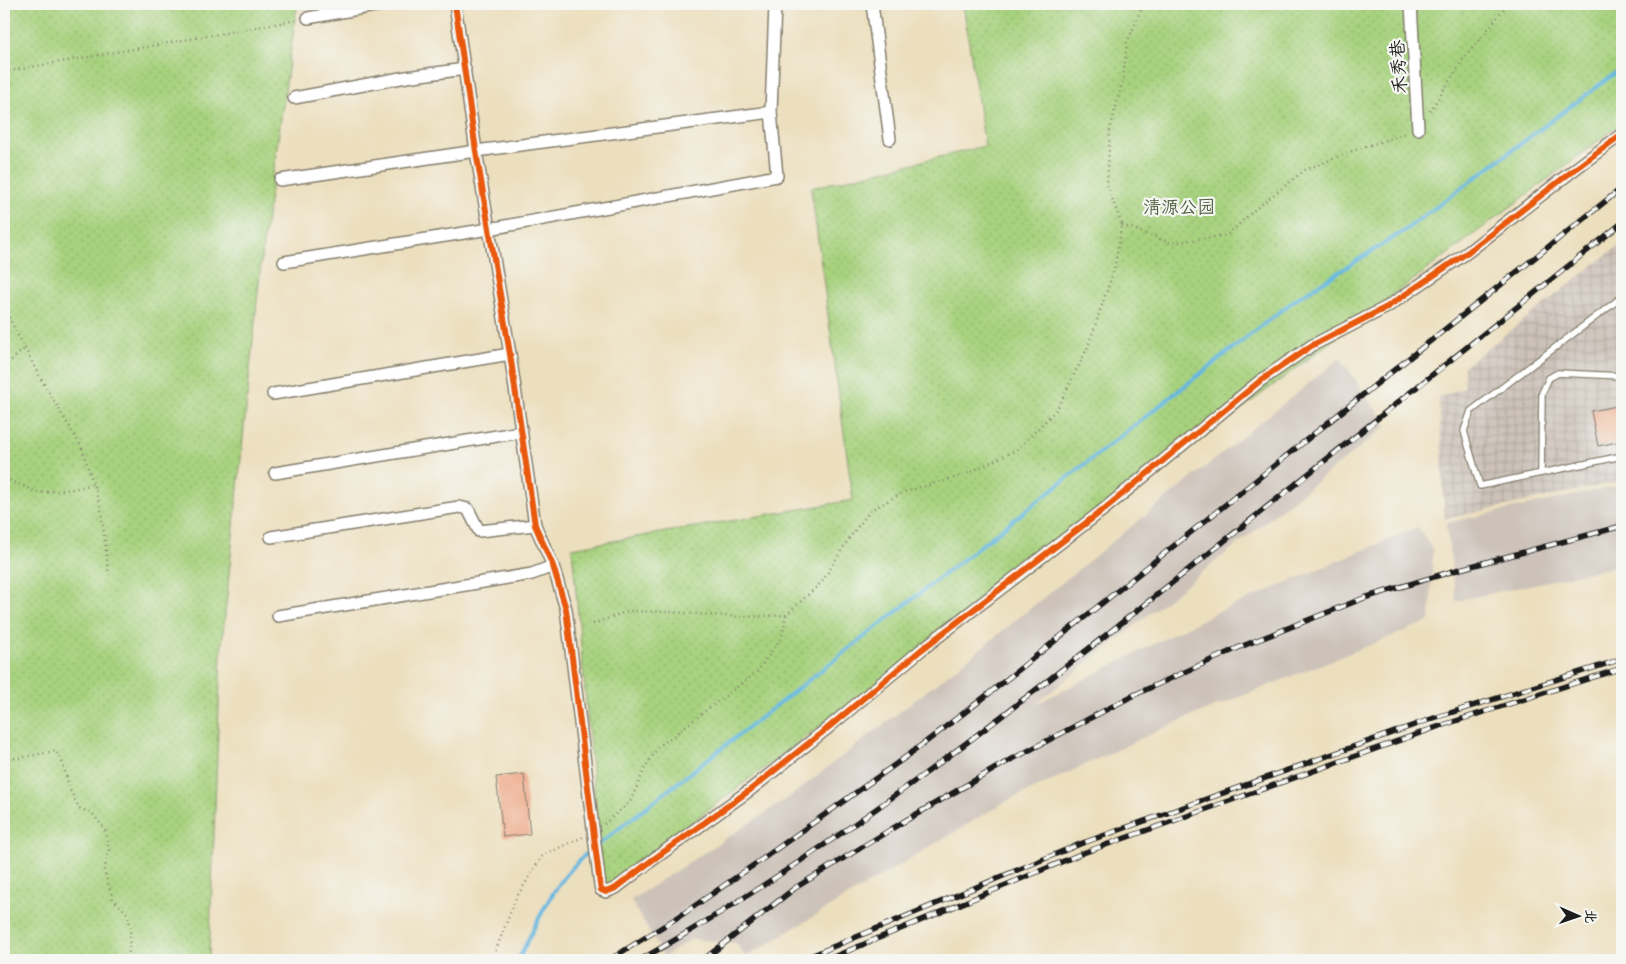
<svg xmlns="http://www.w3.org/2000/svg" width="1626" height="964" font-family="'Playpen Sans','LXGW WenKai TC',sans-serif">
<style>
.industrial{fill:url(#industrial-grid)}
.railway{fill:#ccc2b9}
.park{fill:url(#park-dots);stroke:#62774d}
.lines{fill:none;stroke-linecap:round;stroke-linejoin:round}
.stream{stroke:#64b7e0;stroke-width:4}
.building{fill:#eea684}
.service-casing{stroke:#847e6d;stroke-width:8}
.minor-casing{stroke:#847e6d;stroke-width:14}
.path{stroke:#847e6d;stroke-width:2.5;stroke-dasharray:1 4;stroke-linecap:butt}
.service{stroke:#fff;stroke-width:5.5}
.minor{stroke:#fff;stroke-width:11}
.rail-casing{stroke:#1c1c1c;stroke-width:5.5}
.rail{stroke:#f6f6f2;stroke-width:4;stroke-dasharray:11;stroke-linecap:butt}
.cycleway-casing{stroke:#f6f6f2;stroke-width:9}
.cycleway{stroke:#e8590c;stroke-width:6}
.labels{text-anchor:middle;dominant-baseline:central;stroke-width:4.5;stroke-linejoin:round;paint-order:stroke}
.street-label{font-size:18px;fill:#1c1c1c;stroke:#f6f6f2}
.park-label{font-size:18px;fill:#4d5c3e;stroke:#f6f6f2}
</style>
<defs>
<pattern id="industrial-grid" width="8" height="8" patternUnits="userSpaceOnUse" patternTransform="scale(1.25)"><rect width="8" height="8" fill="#ccc2b9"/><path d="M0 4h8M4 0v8" fill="none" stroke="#afa69e"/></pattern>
<pattern id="park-dots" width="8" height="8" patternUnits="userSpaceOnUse" patternTransform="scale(1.25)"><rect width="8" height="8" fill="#a7d27e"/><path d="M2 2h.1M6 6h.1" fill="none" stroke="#8fb46c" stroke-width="1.8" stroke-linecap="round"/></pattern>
</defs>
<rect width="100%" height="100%" fill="#f6f6f2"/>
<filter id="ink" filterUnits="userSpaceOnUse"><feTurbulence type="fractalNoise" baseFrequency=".02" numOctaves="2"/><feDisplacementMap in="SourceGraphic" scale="10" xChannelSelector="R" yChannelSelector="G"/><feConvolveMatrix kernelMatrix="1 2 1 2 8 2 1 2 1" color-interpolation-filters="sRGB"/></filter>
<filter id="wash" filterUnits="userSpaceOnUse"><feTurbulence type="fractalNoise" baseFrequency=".0096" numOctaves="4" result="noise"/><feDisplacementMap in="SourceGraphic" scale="20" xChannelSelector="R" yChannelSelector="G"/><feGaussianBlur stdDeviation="1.12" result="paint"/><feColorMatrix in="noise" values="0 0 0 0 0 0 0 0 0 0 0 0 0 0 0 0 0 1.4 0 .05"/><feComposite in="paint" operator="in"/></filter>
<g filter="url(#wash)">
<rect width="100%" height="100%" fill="#ecdfbe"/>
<path class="industrial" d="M1622 243V481L1445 519 1439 398 1465 387 1464 367Z"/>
<g class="railway">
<path d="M1340 358 1387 426 1034 705 1213 614 1418 527 1433 550 1430 621 1177 722 1003 803 746 957 736 943 691 939 664 957 631 900 788 798 954 670Z"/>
<path d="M1622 485V565L1456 601 1446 523Z"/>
</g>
<g class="park">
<path d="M4 4H306L297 6 262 252 221 653 209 960H4Z"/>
<path d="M963 4H1622V123L603 889 572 548 853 500 811 188 985 146Z"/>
</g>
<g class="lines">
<g class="stream">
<path d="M598 845 1296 299 1404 231 1622 68"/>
<path d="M518 960C539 919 555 878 592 849"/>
</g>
</g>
<g id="blocks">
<g class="building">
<path d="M1622 405V441L1598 446 1591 411Z"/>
<path d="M524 774 530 834 503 837 496 777Z"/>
</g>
</g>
</g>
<g filter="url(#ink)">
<use href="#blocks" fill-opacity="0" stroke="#847e6d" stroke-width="1"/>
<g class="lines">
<g class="service-casing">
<g id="service">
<path d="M1622 297 1471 411 1464 431 1480 486 1622 456"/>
<path d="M1541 473 1542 393 1549 378 1558 373 1622 376"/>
</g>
</g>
<g class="minor-casing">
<g id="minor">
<path d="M455 4 476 151 510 354 535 525 553 566 566 609 600 885 601 890 606 892 616 888 651 861 750 790 829 727 921 650 1103 510 1260 381 1311 346 1387 307 1468 252 1575 169 1622 134"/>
<path d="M872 4 890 139"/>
<path d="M1411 4 1418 129"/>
<path d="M308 18 385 4"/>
<path d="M294 98 406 77 465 69"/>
<path d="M280 180 476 151 771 112"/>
<path d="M284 262 489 229 777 176 771 112 775 4"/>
<path d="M273 394 510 354"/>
<path d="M275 473 521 432"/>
<path d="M271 537 459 507 468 509 479 531 535 525"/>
<path d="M278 616 532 574 553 566"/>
</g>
</g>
<g class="path">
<path d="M1277 4 1286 6 1293 4"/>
<path d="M4 72 297 20"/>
<path d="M1430 111 1463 60 1508 4"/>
<path d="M1122 225 1171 243 1227 235 1253 211 1305 170 1355 150 1407 133"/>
<path d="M4 303 7 314 41 379 82 448 101 509 109 575"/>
<path d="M4 367 25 348"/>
<path d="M4 451 9 480 39 493 74 489 93 484"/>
<path d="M593 624 628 611 671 612 741 617 786 615"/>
<path d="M4 759 19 758 56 751 63 764 70 790 79 808 93 814 105 830 109 850 104 870 113 899 126 912 131 926 128 960"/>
<path d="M604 824 630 802 645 768 658 747 757 672 782 637 786 615 822 582 850 537 871 510 904 492 964 475 1018 449 1057 409 1087 349 1114 270 1122 225 1107 185 1110 130 1123 80 1127 43 1141 10 1150 4"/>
<path d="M492 960 516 898 543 855 583 837"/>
</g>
<use href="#service" class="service"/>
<use href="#minor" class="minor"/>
<g class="rail-casing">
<g id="rail">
<path d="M609 960 683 914 761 860 910 754 977 703 1622 188"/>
<path d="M640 960C833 851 1005 716 1178 578 1327 460 1475 341 1622 223"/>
<path d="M703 960 795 888 903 822 1003 764 1134 695 1240 647 1364 598 1460 569 1622 526"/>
<path d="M801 960 1080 844 1434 718 1622 659"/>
<path d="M826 960 1083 853 1437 727 1622 668"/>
</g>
</g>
<use href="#rail" class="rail"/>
<g class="cycleway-casing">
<path id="cycleway" d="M455 4 476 151 510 354 535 525 553 566 566 609 600 885 601 890 606 892 616 888 651 861 750 790 829 727 921 650 1103 510 1260 381 1311 346 1387 307 1468 252 1575 169 1622 134"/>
</g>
<use href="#cycleway" class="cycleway"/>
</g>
</g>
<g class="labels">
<g class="street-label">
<text transform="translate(1397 67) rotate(-93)">禾秀巷</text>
</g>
<g class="park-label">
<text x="1179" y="205">清源公园</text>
</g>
</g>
<rect width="1626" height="964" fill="none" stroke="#f6f6f2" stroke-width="20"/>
<g transform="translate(1578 916) rotate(92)" stroke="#f6f6f2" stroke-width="4" paint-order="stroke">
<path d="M0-4L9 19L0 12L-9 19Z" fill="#1c1c1c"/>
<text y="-8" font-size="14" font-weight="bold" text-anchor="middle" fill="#1c1c1c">北</text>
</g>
</svg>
